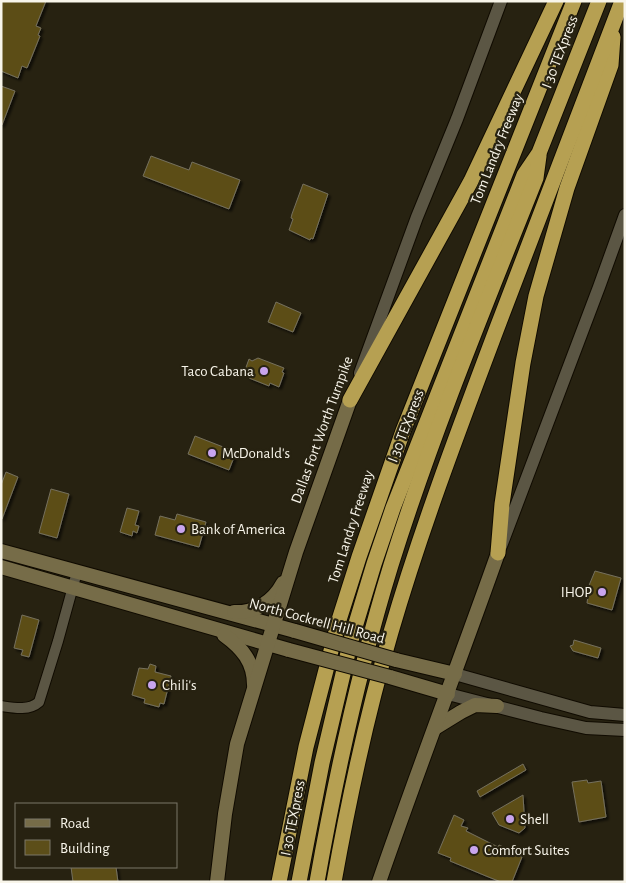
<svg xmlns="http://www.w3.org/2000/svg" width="626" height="883" font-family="'Alegreya Sans',sans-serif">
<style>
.building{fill:#5c4e19;stroke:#75705d;filter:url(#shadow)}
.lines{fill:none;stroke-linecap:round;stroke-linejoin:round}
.minor-casing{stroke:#100b01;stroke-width:12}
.tertiary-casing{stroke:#100b01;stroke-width:14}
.secondary-casing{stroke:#100b01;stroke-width:16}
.motorway-casing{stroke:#100b01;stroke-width:17}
.minor{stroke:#5b5644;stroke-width:10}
.tertiary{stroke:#5b5644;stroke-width:12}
.secondary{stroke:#766c48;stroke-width:14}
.motorway{stroke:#b6a052;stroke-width:15}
.secondary-bridge-casing{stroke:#100b01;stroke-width:16;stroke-linecap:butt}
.secondary-bridge{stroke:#766c48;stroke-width:14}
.poi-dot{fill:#c9a5ee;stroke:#272211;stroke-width:2}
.labels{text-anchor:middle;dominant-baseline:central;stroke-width:4.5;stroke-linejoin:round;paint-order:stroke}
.street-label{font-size:15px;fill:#f8f5ea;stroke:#272211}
.poi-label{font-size:15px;fill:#f8f5ea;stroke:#272211;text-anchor:start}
</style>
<defs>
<filter id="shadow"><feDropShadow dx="2.5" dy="2.5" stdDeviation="1" flood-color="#0009"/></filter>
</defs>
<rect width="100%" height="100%" fill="#272211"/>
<g class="building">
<path d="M1 1H46L36 26 41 28 38 35 40 36 30 61 27 68 22 66 18 78 1 71Z"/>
<path d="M1 86 15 91 2 125H1Z"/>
<path d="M151 156 189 170 192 162 240 180 229 209 143 176Z"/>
<path d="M303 184 328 194 313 239 311 238 310 240 289 230 293 219 291 218 292 214Z"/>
<path d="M276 302 301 313 293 332 268 322Z"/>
<path d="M258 358 284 368 282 372 284 373 279 387 270 383 269 386 249 378 245 370 249 359 252 361Z"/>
<path d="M195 436 236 452 229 470 188 454Z"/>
<path d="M6 472 18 477 2 519 1 485Z"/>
<path d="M51 489 69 494 57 538 39 533Z"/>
<path d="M127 508 139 511 135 525 139 526 137 533 133 531 132 536 120 532Z"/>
<path d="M177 514 206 522 199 547 155 535 160 516 175 520Z"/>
<path d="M595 571 621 578 612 610 587 603 588 596 585 595Z"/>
<path d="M22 615 39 620 29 657 21 655 23 650 14 648Z"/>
<path d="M574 640 601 648 598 658 573 651 570 646 573 645Z"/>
<path d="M150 664 156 666 155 672 171 676 164 704 160 703 159 707 144 703 145 699 132 695 139 668 148 669Z"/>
<path d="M523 764 526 770 480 797 477 791Z"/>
<path d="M587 780 588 783 601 781 606 817 579 822 572 782Z"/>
<path d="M523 795 525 828 519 833 499 825 492 813Z"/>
<path d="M454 815 464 820 461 826 468 828 466 831 498 847 499 845 519 854V856L522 857 512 882H501L486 876 450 861 451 858 438 853Z"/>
<path d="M71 867H116L118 882H73Z"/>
</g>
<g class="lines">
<g class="minor-casing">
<path id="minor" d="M1 706C14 708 29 711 39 702L58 641 77 572"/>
</g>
<g class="tertiary-casing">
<g id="tertiary">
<path d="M360 373 417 217 457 119 501 1"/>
<path d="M501 546 599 287 625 215"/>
<path d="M455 674 590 712 625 715"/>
<path d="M448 694 541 718 586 728 625 730"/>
</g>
</g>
<g class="secondary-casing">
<g id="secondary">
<path d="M1 551 295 631"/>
<path d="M1 567 289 650"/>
<path d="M234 612C255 613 273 602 283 583"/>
<path d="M224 635C242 648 254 662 254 685"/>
<path d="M396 660 455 674"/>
<path d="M390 677 448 694"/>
<path d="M435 728 461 712 475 705 497 706"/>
<path d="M217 882 225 814 237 744 296 552 350 400"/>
<path d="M379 882C417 772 459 663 498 553"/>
</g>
</g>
<g class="motorway-casing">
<g id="motorway">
<path d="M350 400 471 181 556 1"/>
<path d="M498 553 502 504 523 363 536 296 567 188 611 65 613 37"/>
<path d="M279 882 306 747 339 620 359 557 403 431 574 1"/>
<path d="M299 882 322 763 351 640 374 564 393 508 524 175 539 153 599 1"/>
<path d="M317 882C336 775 359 669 391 565 432 434 485 306 536 178L539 156"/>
<path d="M334 882C349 798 367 714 391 632 421 529 459 429 497 328 539 219 580 110 622 1"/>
</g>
</g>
<use href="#minor" class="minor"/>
<use href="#tertiary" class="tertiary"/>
<use href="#secondary" class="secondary"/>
<use href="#motorway" class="motorway"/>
<g class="secondary-bridge-casing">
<g id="secondary-bridge">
<path d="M295 631 396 660"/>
<path d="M289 650 390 677"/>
</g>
</g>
<use href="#secondary-bridge" class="secondary-bridge"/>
</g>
<g class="poi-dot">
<circle cx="264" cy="371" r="5"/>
<circle cx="212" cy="453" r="5"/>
<circle cx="181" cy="529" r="5"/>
<circle cx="602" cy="592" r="5"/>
<circle cx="152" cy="685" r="5"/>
<circle cx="510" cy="819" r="5"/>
<circle cx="474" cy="850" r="5"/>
</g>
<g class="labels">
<g class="street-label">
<text transform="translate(560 52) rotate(-69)">I 30 TEXpress</text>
<text transform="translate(497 149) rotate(-68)">Tom Landry Freeway</text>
<text transform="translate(406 426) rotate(-69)">I 30 TEXpress</text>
<text transform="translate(322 430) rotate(-70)">Dallas Fort Worth Turnpike</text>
<text transform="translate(351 527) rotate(-72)">Tom Landry Freeway</text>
<text transform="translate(317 621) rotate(15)">North Cockrell Hill Road</text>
<text transform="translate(293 818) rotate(-79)">I 30 TEXpress</text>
</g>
<g class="poi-label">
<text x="254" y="371" text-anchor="end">Taco Cabana</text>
<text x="222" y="453">McDonald's</text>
<text x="191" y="529">Bank of America</text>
<text x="592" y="592" text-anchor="end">IHOP</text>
<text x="162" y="685">Chili's</text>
<text x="520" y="819">Shell</text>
<text x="484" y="850">Comfort Suites</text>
</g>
</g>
<rect width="626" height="883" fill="none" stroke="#f8f5ea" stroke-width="5"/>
<rect x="15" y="803" width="162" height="65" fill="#272211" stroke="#7b7668"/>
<rect x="25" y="819" width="25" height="8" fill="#766c48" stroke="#7b7668"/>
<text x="60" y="828" font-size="15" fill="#f8f5ea">Road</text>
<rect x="25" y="840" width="25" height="15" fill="#5c4e19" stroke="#7b7668"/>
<text x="60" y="853" font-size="15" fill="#f8f5ea">Building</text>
</svg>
